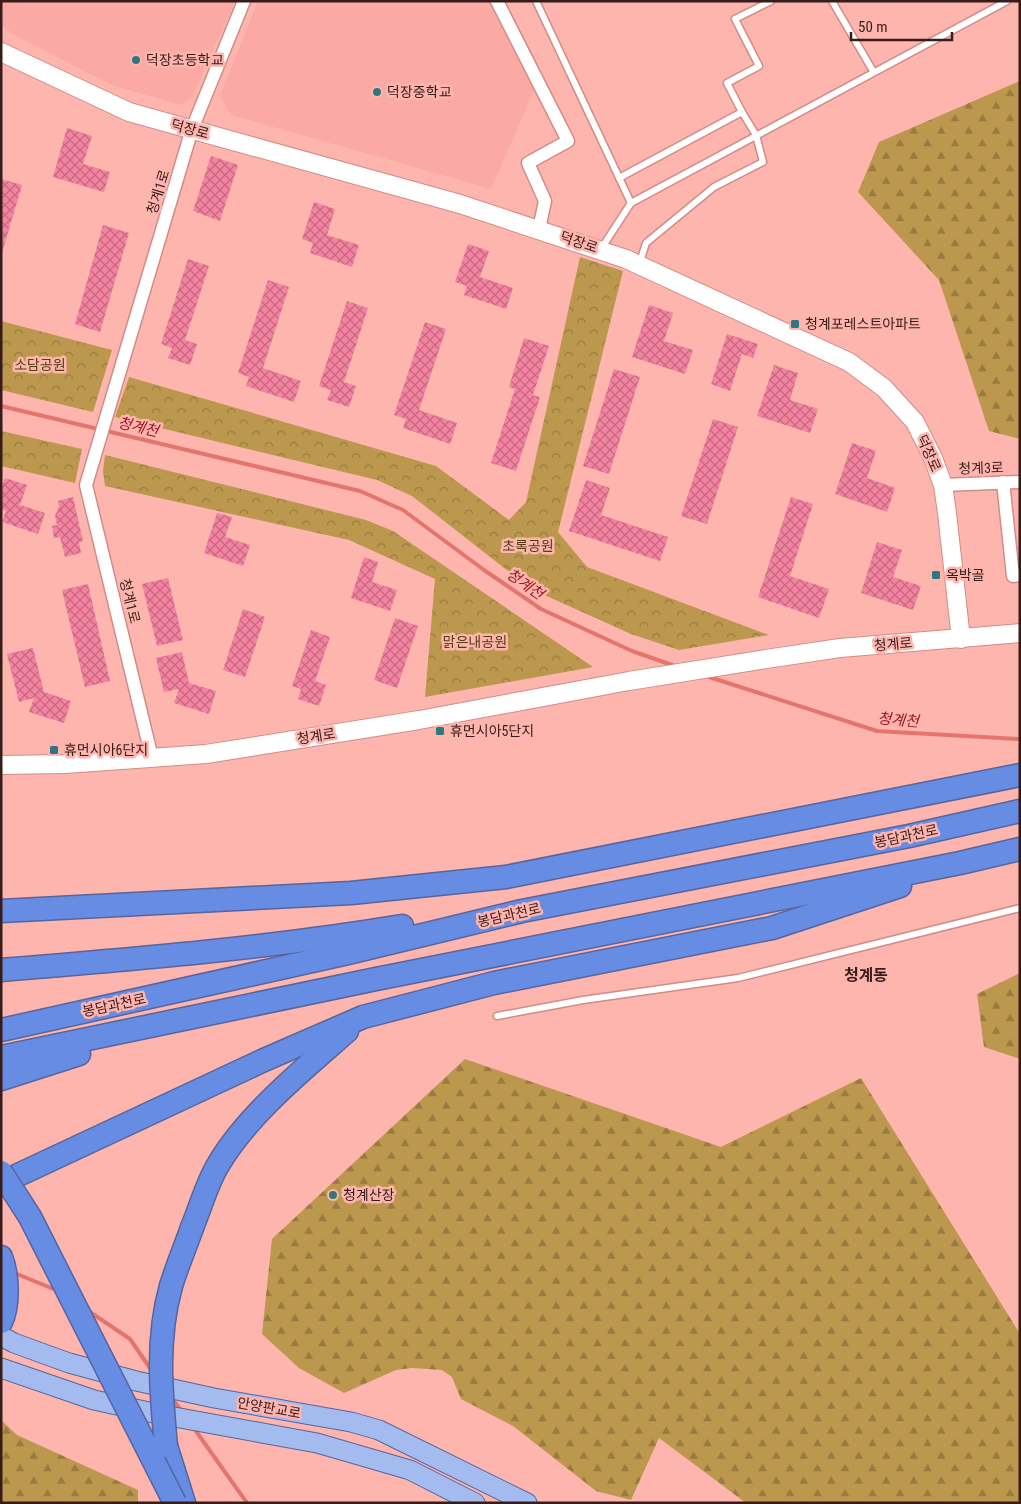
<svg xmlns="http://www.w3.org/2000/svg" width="1021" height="1504" font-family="'Roboto Condensed','Noto Sans KR',sans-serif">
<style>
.built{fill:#fba9a3}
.forest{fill:url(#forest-firs)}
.park{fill:url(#park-crowns)}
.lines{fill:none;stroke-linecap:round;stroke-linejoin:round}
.stream{stroke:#e3746e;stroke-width:4}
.building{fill:url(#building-cross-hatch)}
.lane-casing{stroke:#d28b86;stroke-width:9}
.street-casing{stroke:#d28b86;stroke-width:15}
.secondary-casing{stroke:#d28b86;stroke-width:20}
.primary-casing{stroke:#56659d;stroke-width:21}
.highway-casing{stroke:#56659d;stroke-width:25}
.lane{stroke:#fff;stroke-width:6}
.street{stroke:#fff;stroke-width:12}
.secondary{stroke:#fff;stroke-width:18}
.primary{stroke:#a3bbee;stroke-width:19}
.highway{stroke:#668de3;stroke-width:22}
.highway-bridge-casing{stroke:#56659d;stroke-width:25;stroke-linecap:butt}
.highway-bridge{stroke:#668de3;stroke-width:22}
.poi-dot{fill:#2e777f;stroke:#feb5ae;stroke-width:2}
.labels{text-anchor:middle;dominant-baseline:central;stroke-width:5;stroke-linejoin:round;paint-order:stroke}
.poi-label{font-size:14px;fill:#371c1a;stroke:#feb5ae;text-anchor:start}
.street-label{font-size:14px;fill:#371c1a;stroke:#feb5ae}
.park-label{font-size:14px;fill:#543f11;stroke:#feb5ae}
.water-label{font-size:15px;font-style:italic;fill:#9c121f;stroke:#feb5ae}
.quarter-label{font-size:16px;font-weight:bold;fill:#371c1a;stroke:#feb5ae}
</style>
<defs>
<pattern id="forest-firs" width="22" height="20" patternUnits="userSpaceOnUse" patternTransform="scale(1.25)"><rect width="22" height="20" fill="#bb984e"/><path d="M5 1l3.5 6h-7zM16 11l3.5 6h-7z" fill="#997b40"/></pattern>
<pattern id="park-crowns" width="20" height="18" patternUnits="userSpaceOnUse" patternTransform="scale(1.25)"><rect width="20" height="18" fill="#bb984e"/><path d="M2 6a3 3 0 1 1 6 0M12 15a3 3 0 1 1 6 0" fill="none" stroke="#997b40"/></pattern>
<pattern id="building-cross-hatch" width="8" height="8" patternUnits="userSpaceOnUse" patternTransform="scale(1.25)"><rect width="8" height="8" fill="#f383a0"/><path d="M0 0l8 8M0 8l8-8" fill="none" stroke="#c66a82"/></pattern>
</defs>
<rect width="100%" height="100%" fill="#feb5ae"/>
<g class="built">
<path d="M1 1H235L192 98 180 105 112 85 14 35 1 24Z"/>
<path d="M258 1H491L535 88 491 189 231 115 220 96Z"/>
</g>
<g class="forest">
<path d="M1020 81V439L989 431 939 280 858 192 879 142Z"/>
<path d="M1020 973V1059L984 1047 977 994Z"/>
<path d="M465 1059 721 1147 861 1078 1020 1334V1503H746L659 1438 631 1500 596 1491 513 1426 461 1399 452 1377 442 1370 412 1368 396 1370 344 1393 299 1368 262 1334 272 1239Z"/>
<path d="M1 1420 17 1435 138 1490V1503H1Z"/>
</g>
<g class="park">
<path d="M580 257 623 271 558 532 587 567 769 635 679 650 631 634 531 589 412 496 377 480 115 417 129 377 436 466 509 520 526 502Z"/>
<path d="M1 321 112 350 93 412 1 390Z"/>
<path d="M1 431 82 449 75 483 1 466Z"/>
<path d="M105 455 366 520 393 531 593 667 425 697 435 579 349 540 105 486 103 471Z"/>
</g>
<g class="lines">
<g class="stream">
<path d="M1 406 360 491 403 510 484 570 541 609 632 651 675 666"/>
<path d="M706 676 877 731 1020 739"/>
<path d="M12 1272 56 1290"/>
<path d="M87 1310 130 1339 152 1371"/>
<path d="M171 1397 182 1412"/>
<path d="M193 1427 247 1503"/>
</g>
</g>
<g class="building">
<path d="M67 128 92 136 83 164 110 172 104 192 53 177Z"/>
<path d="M211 156 238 165 220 221 193 211Z"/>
<path d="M1 179 22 185 2 253H1Z"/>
<path d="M314 202 335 209 327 235 359 245 352 267 310 253 313 243 302 239Z"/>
<path d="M103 225 129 233 100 332 75 324Z"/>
<path d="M468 244 489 251 480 277 513 288 506 309 464 295 467 286 455 282Z"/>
<path d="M188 259 209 266 185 340 197 344 190 365 168 358 172 348 161 344Z"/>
<path d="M268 280 289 287 263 368 301 381 294 402 246 386 249 377 238 373Z"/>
<path d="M347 301 368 308 344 382 356 386 349 407 327 400 331 390 319 386Z"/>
<path d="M649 305 673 313 664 341 693 350 685 374 632 357Z"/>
<path d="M425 322 446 329 419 410 457 423 450 444 403 428 406 419 394 415Z"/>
<path d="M727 334 758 344 753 358 742 354 730 391 711 384Z"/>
<path d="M524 338 549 346 533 395 540 397 516 471 491 463 515 389 509 387Z"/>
<path d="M774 365 798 373 790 400 818 409 810 433 757 416Z"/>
<path d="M614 369 640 377 609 474 583 466Z"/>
<path d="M713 419 738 427 707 524 681 516Z"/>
<path d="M852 443 876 451 867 478 895 488 887 512 835 494Z"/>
<path d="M5 478 27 485 20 505 45 513 38 534 2 522 6 511 1 509V489Z"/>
<path d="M586 480 610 488 601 515 668 537 660 561 569 531Z"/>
<path d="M73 497 83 541 79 542 81 553 65 557 60 537 54 538 52 526 57 525 55 516 59 507 58 501Z"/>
<path d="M791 497 813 504 790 576 829 589 819 618 758 597Z"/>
<path d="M217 513 232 517 225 537 250 545 243 566 204 553Z"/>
<path d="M877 542 902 550 893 577 921 586 913 610 861 593Z"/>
<path d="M364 557 378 562 372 582 397 590 390 611 351 598Z"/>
<path d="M168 578 183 640 157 646 142 584Z"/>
<path d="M88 584 110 681 85 687 62 590Z"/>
<path d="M243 609 265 617 245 677 223 670Z"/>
<path d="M395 618 418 626 397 688 374 680Z"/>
<path d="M311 630 330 637 315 681 326 685 319 706 298 699 301 689 292 686Z"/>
<path d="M33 648 44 692 71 701 64 723 29 712 34 698 19 702 7 654Z"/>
<path d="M182 652 189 683 216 691 209 714 174 703 179 689 164 692 156 658Z"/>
</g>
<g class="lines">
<g class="lane-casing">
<g id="lane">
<path d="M536 1 631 203"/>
<path d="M832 1 873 71"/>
<path d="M619 178 742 112 727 83 759 66 735 19 771 1"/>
<path d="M601 249 631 203 1007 1"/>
<path d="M639 265 646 243 714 187 763 162 756 135 742 112"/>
<path d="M497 1016 583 1000 738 978 1020 908"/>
</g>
</g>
<g class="street-casing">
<g id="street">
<path d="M497 1 568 141 528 163 545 201 539 229"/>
<path d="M1003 482 1013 576 1020 575"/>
<path d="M943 485 1020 482"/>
<path d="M152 758 86 485 192 129 244 1"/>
</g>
</g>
<g class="secondary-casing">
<g id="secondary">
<path d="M1 52 129 112 460 204 626 259 849 362 884 388 915 422 933 458 943 485 947 513 961 639"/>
<path d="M1 765 65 764 206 754 419 720 629 681 766 659 840 648 1020 633"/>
</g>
</g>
<g class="primary-casing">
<g id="primary">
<path d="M1 1336 14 1343 69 1363 136 1381 214 1398 351 1422 379 1430 527 1503"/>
<path d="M1 1368 94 1400 158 1414 317 1443 410 1470 475 1503"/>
</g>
</g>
<g class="highway-casing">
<g id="highway">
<path d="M1 911 351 893 506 877 1020 775"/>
<path d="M1 970C136 959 269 948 402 926"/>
<path d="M1 1030 348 953 522 911 909 836 1020 811"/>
<path d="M1 1057 376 979 960 863 1020 849"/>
<path d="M1 1079 79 1054"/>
<path d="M1 1183 264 1060 363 1017 494 983 772 928 900 886"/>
<path d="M193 1225C201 1206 207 1183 218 1165 247 1115 304 1069 347 1031"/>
<path d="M1 1257C8 1275 9 1305 1 1322"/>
<path d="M166 1446 184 1503"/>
</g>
</g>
<use href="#lane" class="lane"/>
<use href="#street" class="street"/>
<use href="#secondary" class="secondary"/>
<use href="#primary" class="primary"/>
<use href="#highway" class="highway"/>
<g class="highway-bridge-casing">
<g id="highway-bridge">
<path d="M1 1172 30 1217 175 1503"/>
<path d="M166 1446C161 1393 156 1339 171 1286 177 1266 186 1245 193 1225"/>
</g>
</g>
<use href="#highway-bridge" class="highway-bridge"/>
</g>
<g class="poi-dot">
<circle cx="136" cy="60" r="5"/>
<circle cx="377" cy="92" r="5"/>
<rect x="790" y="319" width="10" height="10" rx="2.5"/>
<rect x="931" y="570" width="10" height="10" rx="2.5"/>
<rect x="435" y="726" width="10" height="10" rx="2.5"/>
<rect x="49" y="745" width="10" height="10" rx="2.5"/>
<circle cx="333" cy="1195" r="5"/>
</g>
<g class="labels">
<g class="poi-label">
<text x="146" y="60">덕장초등학교</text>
<text x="387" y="92">덕장중학교</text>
<text x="805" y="324">청계포레스트아파트</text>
<text x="946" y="575">옥박골</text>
<text x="450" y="731">휴먼시아5단지</text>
<text x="64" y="750">휴먼시아6단지</text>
<text x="343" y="1195">청계산장</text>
</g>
<g class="street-label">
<text transform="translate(190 129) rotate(15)">덕장로</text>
<text transform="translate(158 192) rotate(-73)">청계1로</text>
<text transform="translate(579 242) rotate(19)">덕장로</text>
<text transform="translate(929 453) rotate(66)">덕장로</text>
<text transform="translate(981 468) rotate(-2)">청계3로</text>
<text transform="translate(130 601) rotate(76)">청계1로</text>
<text transform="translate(893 644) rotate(-5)">청계로</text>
<text transform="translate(316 736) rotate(-9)">청계로</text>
<text transform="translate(906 836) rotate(-12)">봉담과천로</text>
<text transform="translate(509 915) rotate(-13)">봉담과천로</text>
<text transform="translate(114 1005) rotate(-12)">봉담과천로</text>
<text transform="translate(269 1408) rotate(10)">안양판교로</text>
</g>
<g class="park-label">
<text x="40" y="365">소담공원</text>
<text x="528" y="546">초록공원</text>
<text x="475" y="642">맑은내공원</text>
</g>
<g class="water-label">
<text transform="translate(138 427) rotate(13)">청계천</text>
<text transform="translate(525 584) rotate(35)">청계천</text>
<text transform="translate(898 720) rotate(5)">청계천</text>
</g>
<g class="quarter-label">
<text x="866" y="975">청계동</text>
</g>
</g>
<rect width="1021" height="1504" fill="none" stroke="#371c1a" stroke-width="5"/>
<path d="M851 32v8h101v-8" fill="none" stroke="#371c1a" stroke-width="2.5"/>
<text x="858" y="32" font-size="15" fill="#371c1a" stroke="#feb5ae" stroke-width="4" paint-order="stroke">50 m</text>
</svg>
